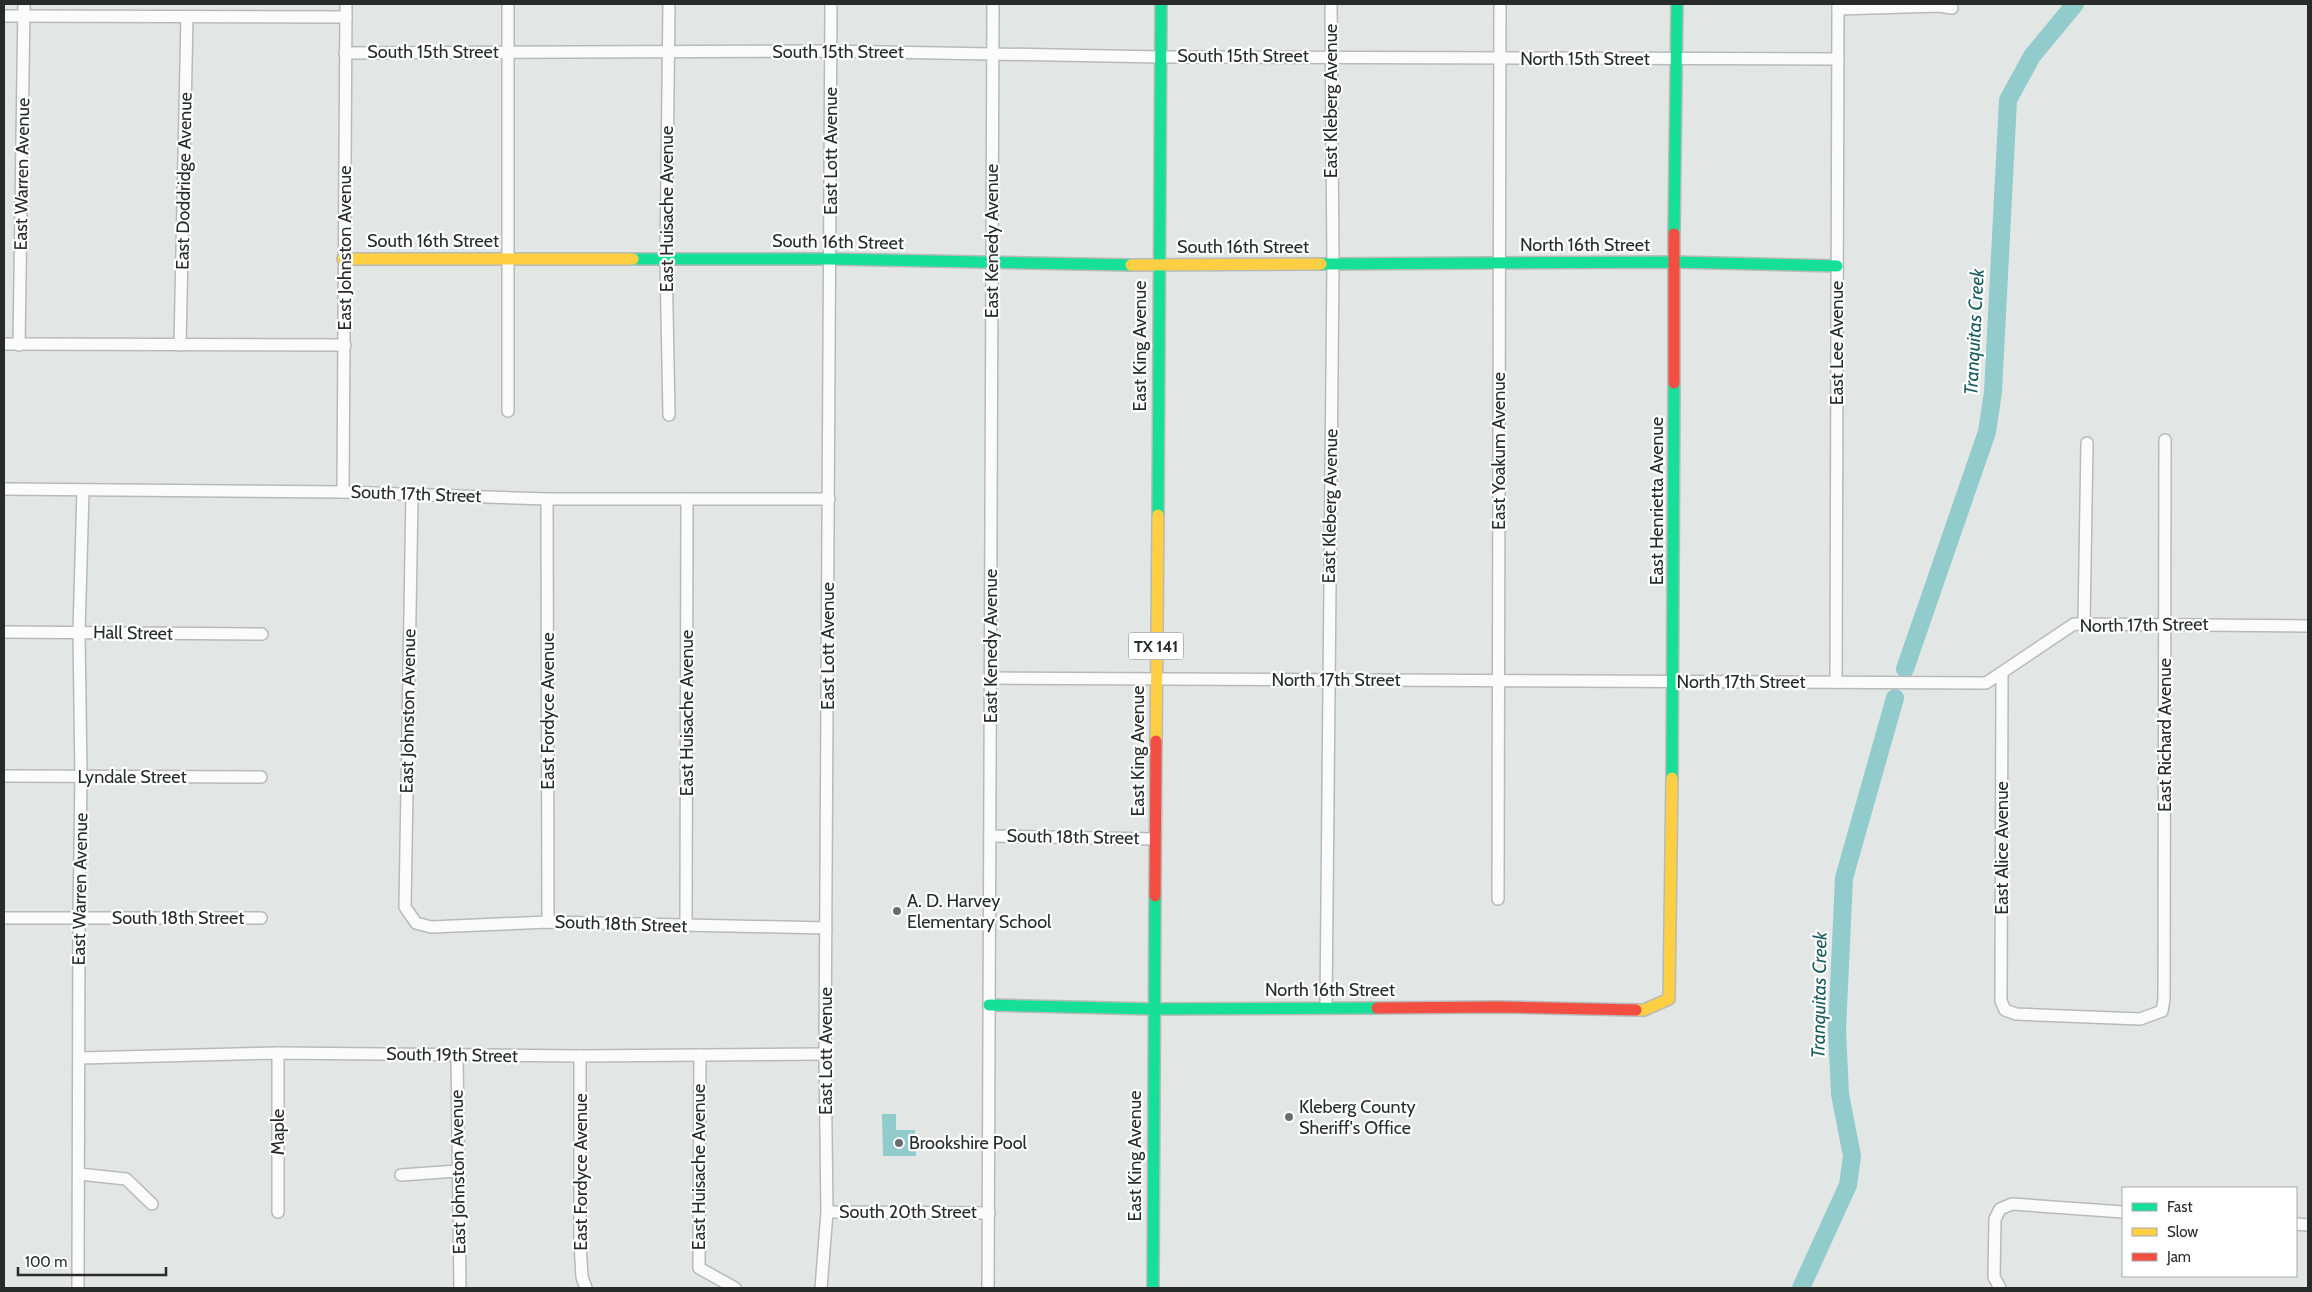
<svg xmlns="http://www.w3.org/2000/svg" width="2312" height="1292" font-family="Cabin,sans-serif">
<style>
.water{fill:#92cbcb}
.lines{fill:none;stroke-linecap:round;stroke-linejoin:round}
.river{stroke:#92cbcb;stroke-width:18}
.street-casing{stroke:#b7bab9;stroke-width:14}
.fast-casing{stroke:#b7bab9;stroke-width:14}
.slow-casing{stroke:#b7bab9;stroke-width:14}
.jam-casing{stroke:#b7bab9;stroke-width:14}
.street{stroke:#fbfbfb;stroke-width:11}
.fast{stroke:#16e098;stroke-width:11}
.slow{stroke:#ffcf43;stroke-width:11}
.jam{stroke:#f24e42;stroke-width:11}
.poi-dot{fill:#6a6d6c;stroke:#fff;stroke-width:2}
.labels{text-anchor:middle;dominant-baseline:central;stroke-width:4.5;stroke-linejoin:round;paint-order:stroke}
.shield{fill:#fff;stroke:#696b6b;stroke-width:1}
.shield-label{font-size:16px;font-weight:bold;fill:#292b2b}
.street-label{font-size:18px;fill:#292b2b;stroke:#fff}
.poi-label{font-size:18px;fill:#292b2b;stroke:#fff;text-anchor:start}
.water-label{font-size:19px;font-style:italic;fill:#195d5e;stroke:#fff}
</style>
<rect width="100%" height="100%" fill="#e2e7e6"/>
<path class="water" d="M882 1114H896V1130H915L916 1156H883Z"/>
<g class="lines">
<g class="river">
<path d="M1905 669 1987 432 1993 392 2008 100 2032 56 2075 4"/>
<path d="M1801 1288 1848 1185 1852 1156 1840 1094 1837 1030 1844 878 1895 698"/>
</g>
<g class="street-casing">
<g id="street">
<path d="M669 4 666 259 669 415"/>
<path d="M1838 9 1939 6 1952 8"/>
<path d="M4 16 346 17"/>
<path d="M345 53 831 51 1161 57 1838 59"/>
<path d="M4 344 345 345"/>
<path d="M19 345 24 4"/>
<path d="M180 345 187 17"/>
<path d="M508 411V4"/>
<path d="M4 489 343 492 547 499H829"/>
<path d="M343 492 346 4"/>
<path d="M412 495 405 907 416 923 431 927 548 922 826 928"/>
<path d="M547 499 548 922"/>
<path d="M2084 623 2087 443"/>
<path d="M4 632 262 634"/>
<path d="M2002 673 2001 1001 2005 1010 2016 1014 2140 1019 2162 1011 2164 999 2165 440"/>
<path d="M991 678 1986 683 2074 624 2308 626"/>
<path d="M1836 682 1838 4"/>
<path d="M4 776 261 777"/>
<path d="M990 836 1155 839"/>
<path d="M1498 899 1500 4"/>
<path d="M4 918H261"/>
<path d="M686 926 687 499"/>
<path d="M1326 1008 1333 264 1331 4"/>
<path d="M278 1053V1212"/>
<path d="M457 1055 460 1288"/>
<path d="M700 1055 699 1268 735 1288"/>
<path d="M580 1056V1243L582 1277 586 1288"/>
<path d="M80 1058 278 1053 580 1056 825 1054"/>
<path d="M79 1174 126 1179 152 1204"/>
<path d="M401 1175 457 1171"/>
<path d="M827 1212 989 1213"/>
<path d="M2296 1224 2308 1225"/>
<path d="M78 1288 79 918 81 776 79 632 83 490"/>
<path d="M821 1288 827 1212 825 1054 831 4"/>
<path d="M988 1288 993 4"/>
<path d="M2000 1288 1994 1277 1995 1219 2000 1209 2012 1204 2123 1212"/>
</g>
</g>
<g class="fast-casing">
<g id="fast">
<path d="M1674 234 1677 4"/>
<path d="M633 259H830L1131 265"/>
<path d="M1321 264 1674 262 1837 266"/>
<path d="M1158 515 1161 4"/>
<path d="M1672 778 1674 383"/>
<path d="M989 1005 1153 1009 1377 1008"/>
<path d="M1153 1288 1155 896"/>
</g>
</g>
<g class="slow-casing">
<g id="slow">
<path d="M343 259H633"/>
<path d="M1131 265 1321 264"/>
<path d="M1156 741 1158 515"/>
<path d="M1636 1010H1644L1669 999 1672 778"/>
</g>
</g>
<g class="jam-casing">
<g id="jam">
<path d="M1674 383V234"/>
<path d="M1155 896 1156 741"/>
<path d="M1377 1008 1498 1007 1636 1010"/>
</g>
</g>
<use href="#street" class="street"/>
<use href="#fast" class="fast"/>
<use href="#slow" class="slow"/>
<use href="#jam" class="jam"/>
</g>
<g class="poi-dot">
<circle cx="897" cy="911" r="5"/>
<circle cx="1289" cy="1117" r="5"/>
<circle cx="899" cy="1143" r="5"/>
</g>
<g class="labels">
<rect class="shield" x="1128.5" y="632.5" width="55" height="27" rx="4"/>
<g class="shield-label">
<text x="1156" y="646">TX 141</text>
</g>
<g class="street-label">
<text x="433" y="52">South 15th Street</text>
<text x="838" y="52">South 15th Street</text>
<text x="1243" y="56">South 15th Street</text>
<text x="1585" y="59">North 15th Street</text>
<text transform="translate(1331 101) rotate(-90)">East Kleberg Avenue</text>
<text transform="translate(831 151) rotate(-90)">East Lott Avenue</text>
<text transform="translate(22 174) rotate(-89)">East Warren Avenue</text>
<text transform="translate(184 181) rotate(-89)">East Doddridge Avenue</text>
<text transform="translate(667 209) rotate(-90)">East Huisache Avenue</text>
<text x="433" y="241">South 16th Street</text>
<text transform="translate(992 241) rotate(-90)">East Kenedy Avenue</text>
<text transform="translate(838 242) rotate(1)">South 16th Street</text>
<text x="1585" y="245">North 16th Street</text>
<text x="1243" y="247">South 16th Street</text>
<text transform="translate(345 248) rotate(-90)">East Johnston Avenue</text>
<text transform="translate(1837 343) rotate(-90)">East Lee Avenue</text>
<text transform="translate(1140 346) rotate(-90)">East King Avenue</text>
<text transform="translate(1499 451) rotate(-90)">East Yoakum Avenue</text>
<text transform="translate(416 494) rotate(2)">South 17th Street</text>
<text transform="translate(1657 501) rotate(-90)">East Henrietta Avenue</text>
<text transform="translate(1330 506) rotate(-89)">East Kleberg Avenue</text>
<text transform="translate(2144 625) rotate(-1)">North 17th Street</text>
<text transform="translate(133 633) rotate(1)">Hall Street</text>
<text transform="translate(828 646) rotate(-90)">East Lott Avenue</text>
<text transform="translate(991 646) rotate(-90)">East Kenedy Avenue</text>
<text x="1336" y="680">North 17th Street</text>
<text x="1741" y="682">North 17th Street</text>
<text transform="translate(408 711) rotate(-89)">East Johnston Avenue</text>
<text transform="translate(548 711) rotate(-90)">East Fordyce Avenue</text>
<text transform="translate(687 713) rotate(-90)">East Huisache Avenue</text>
<text transform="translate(2165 735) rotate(-90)">East Richard Avenue</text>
<text transform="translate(1138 751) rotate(-90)">East King Avenue</text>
<text x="132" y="777">Lyndale Street</text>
<text transform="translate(1073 837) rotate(1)">South 18th Street</text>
<text transform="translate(2002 848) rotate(-90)">East Alice Avenue</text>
<text transform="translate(80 889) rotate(-89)">East Warren Avenue</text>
<text x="178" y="918">South 18th Street</text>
<text transform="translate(621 924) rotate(2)">South 18th Street</text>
<text x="1330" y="990">North 16th Street</text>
<text transform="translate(826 1051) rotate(-90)">East Lott Avenue</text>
<text transform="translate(452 1055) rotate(1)">South 19th Street</text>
<text transform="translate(278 1132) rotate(-90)">Maple</text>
<text transform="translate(1135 1156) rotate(-90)">East King Avenue</text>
<text transform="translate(699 1167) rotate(-90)">East Huisache Avenue</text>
<text transform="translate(458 1172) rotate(-91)">East Johnston Avenue</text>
<text transform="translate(581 1172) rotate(-90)">East Fordyce Avenue</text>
<text x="908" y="1212">South 20th Street</text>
</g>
<g class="poi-label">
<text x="907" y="901">A. D. Harvey<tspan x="907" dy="21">Elementary School</tspan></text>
<text x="1299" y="1107">Kleberg County<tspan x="1299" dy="21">Sheriff's Office</tspan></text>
<text x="909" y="1143">Brookshire Pool</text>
</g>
<g class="water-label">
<text transform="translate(1974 332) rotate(-87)">Tranquitas Creek</text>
<text transform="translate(1819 995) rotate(-89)">Tranquitas Creek</text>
</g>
</g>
<rect width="2312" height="1292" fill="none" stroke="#292b2b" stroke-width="10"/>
<rect x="2122" y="1187" width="175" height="90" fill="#ffffff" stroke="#a9aaaa"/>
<rect x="2132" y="1203" width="25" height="8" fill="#16e098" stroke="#a9aaaa"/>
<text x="2167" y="1212" font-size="15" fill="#292b2b">Fast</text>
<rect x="2132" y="1228" width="25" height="8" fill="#ffcf43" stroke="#a9aaaa"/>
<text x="2167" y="1237" font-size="15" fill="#292b2b">Slow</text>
<rect x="2132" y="1253" width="25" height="8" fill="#f24e42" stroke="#a9aaaa"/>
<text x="2167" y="1262" font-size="15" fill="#292b2b">Jam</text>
<path d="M18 1267v8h148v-8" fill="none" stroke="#292b2b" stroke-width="2.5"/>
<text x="25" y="1267" font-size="15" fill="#292b2b" stroke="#ffffff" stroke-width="4" paint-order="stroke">100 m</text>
</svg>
